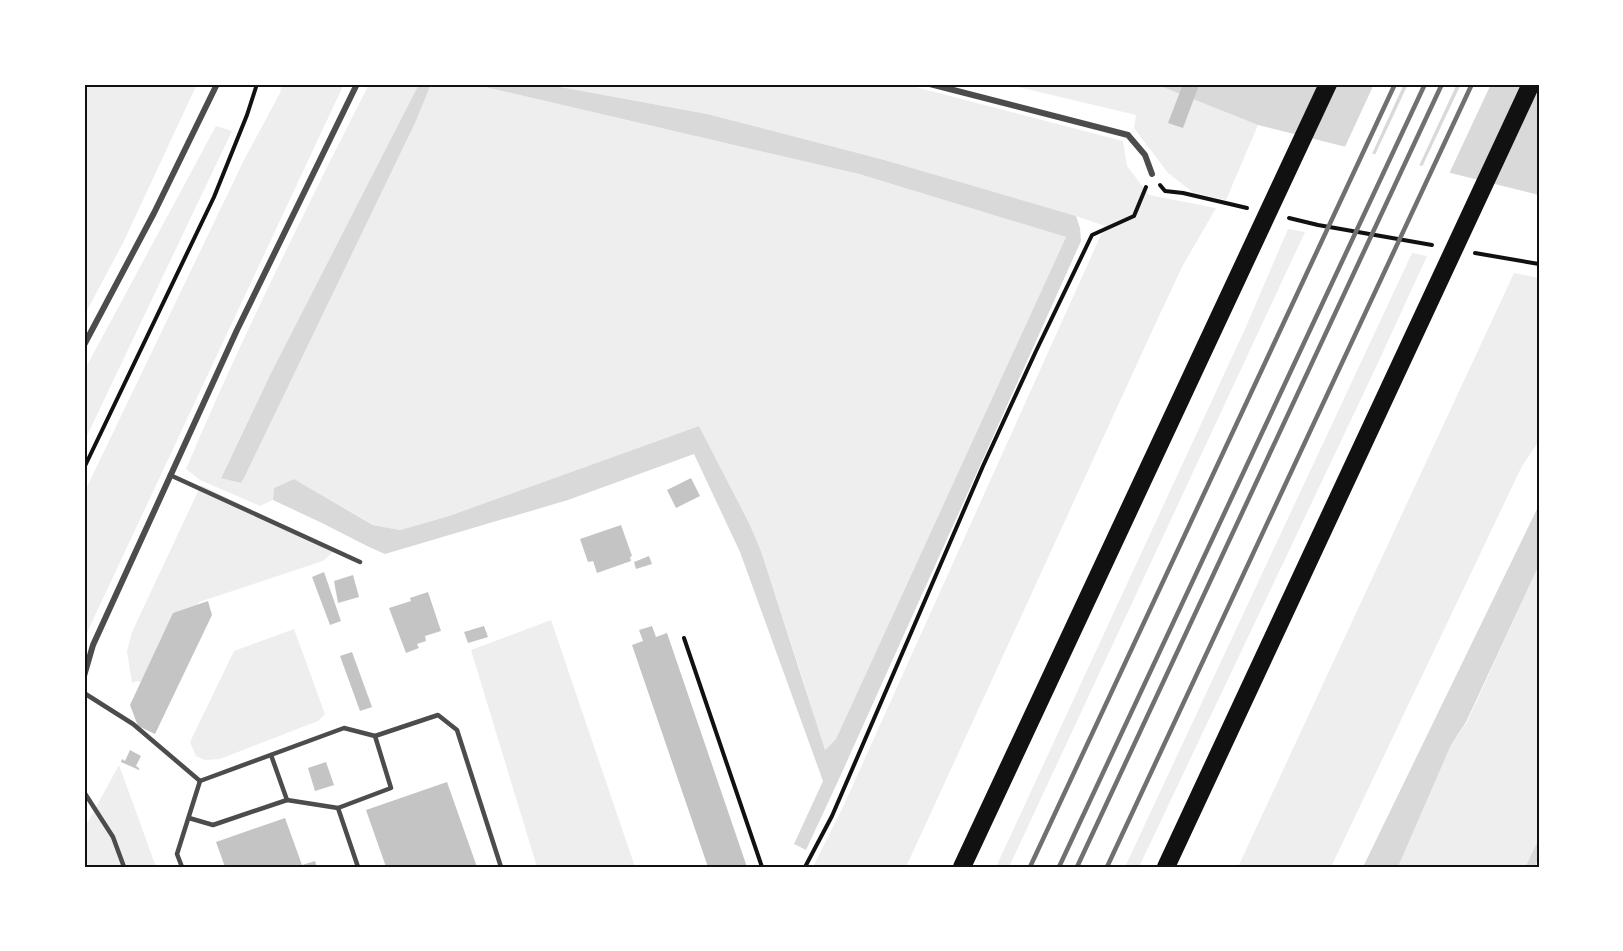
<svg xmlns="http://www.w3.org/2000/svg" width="1623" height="951" font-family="Barlow,sans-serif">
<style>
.green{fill:#eee}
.water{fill:#d9d9d9}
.pier{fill:#fff}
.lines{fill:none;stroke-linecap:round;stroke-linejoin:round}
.stream{stroke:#d9d9d9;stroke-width:8}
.building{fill:#c4c4c4}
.path{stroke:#111;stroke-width:4}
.service{stroke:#4c4c4c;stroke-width:4.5}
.minor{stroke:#4c4c4c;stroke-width:6}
.motorway{stroke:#111;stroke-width:18}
.rail{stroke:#707070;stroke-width:4.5}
.neatline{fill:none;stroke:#111;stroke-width:2}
</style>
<rect width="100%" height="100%" fill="#fff"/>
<g class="green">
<path d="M84 84H197L123 243 84 316Z"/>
<path d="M282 84H344L84 639V493L244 160 280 93Z"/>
<path d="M369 84H419L270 375 221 477 241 483 245 476 416 121 431 84H472L859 174 1066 237 836 739 824 751 805 686 761 551 750 525 699 426 449 516 400 530 374 525 294 479 274 488 273 500 260 506 200 480 186 469C241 338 305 211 369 84Z"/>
<path d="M544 84H904L1123 141 1127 166 1149 195 1216 208 1182 267 1159 316 906 867H813L843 807 1105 226 1076 216 707 114Z"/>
<path d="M1006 84H1155L1258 125 1226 200 1194 193 1168 173 1134 128 1136 115Z"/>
<path d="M216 126 232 131 84 442V371Z"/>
<path d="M1288 229 1305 232 1009 867H996L1245 329Z"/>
<path d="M1412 253 1427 256 1377 365 1139 867H1125Z"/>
<path d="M1514 273 1539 278V441L1522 466 1331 867H1238Z"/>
<path d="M201 485 334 551 323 561 199 602 158 692 138 681 132 683 127 651 132 632Z"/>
<path d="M1539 565V867H1398L1451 745 1467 722Z"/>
<path d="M551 620 635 867H537L471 650Z"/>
<path d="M294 629 325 714 318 721 220 759 205 760 196 756 190 742 234 651Z"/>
<path d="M119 765 156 867H84V829Z"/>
</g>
<g class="water">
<path d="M419 84H431L416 121 245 476 241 483 221 478 270 375Z"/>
<path d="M472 84H544L707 114 884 160 1076 216 1080 228 1081 241 839 779 806 850 794 844 823 781 740 552 694 454 568 500 385 554 369 547 322 523 273 500 274 488 294 479 373 525 400 530 449 516 699 426 750 525 761 551 825 750 836 739 1066 237 859 174Z"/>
<path d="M1155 84H1539V195L1258 125Z"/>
<path d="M1539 505V565L1466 722 1451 745 1398 867H1363Z"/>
</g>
<g class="pier">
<path d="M1374 84H1404L1371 156 1344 149Z"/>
<path d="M1408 84H1457L1418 168 1374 157Z"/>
<path d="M1461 84H1491L1448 176 1421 169Z"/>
</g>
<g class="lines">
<path class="stream" d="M1530 867 1539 848"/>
</g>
<g class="building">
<path d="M1183 84 1199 85 1183 128 1168 123Z"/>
<path d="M691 478 700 496 676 508 667 490Z"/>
<path d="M621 525 632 556 630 557 631 561 597 573 593 561 588 562 580 539Z"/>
<path d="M649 556 652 564 636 569 634 562Z"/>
<path d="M324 572 341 621 330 625 312 577Z"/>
<path d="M353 575 359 597 338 603 334 581Z"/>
<path d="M428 592 441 631 425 636 426 641 417 644 419 648 406 653 389 608 411 601 410 598Z"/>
<path d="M208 601 212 615 155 734 138 726 130 705 173 613Z"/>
<path d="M484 626 488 637 468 643 464 632Z"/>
<path d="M652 626 656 637 667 633 747 867H708L632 645 643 641 639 630Z"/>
<path d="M352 652 372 707 360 711 340 656Z"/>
<path d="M130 750 141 756 136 766 139 768V770L121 762 122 759 125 761Z"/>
<path d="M326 762 334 785 315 791 308 768Z"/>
<path d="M447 782 477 867H386L366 810Z"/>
<path d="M285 818 302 865 315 861 317 867H225L216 842Z"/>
</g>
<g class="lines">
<g class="path">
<path d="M1160 185 1165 191 1183 193 1247 208"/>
<path d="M1289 218 1318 225 1432 245"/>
<path d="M1475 253 1539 264"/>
<path d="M84 468 214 197 247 115 257 84"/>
<path d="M684 638 762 867"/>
<path d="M805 867 832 816 983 466 1036 351 1092 235 1134 216 1146 187"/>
</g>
<g class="service">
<path d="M170 475 360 562"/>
<path d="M84 693 133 724 200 781"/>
<path d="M271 755 287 800"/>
<path d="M200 781 344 728 375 736 438 715 457 730 501 867"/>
<path d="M84 792 113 837 124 867"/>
<path d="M189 818 213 825 287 800 338 808"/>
<path d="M182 867 177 854 200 781"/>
<path d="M358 867 338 808 391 788 375 736"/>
</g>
<g class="minor">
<path d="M930 84 1128 135 1145 155 1152 174"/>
<path d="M84 345 154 213 217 84"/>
<path d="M84 676 93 645 237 330 357 84"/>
</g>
<g class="motorway">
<path d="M962 867 1328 84"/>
<path d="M1166 867 1531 84"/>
</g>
<g class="rail">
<path d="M1030 867 1395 84"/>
<path d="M1059 867 1425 84"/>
<path d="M1077 867 1442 84"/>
<path d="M1107 867 1472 84"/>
</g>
</g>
<rect width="1623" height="951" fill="none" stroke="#ffffff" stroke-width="171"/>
<rect x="86" y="86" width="1452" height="780" class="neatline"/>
</svg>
